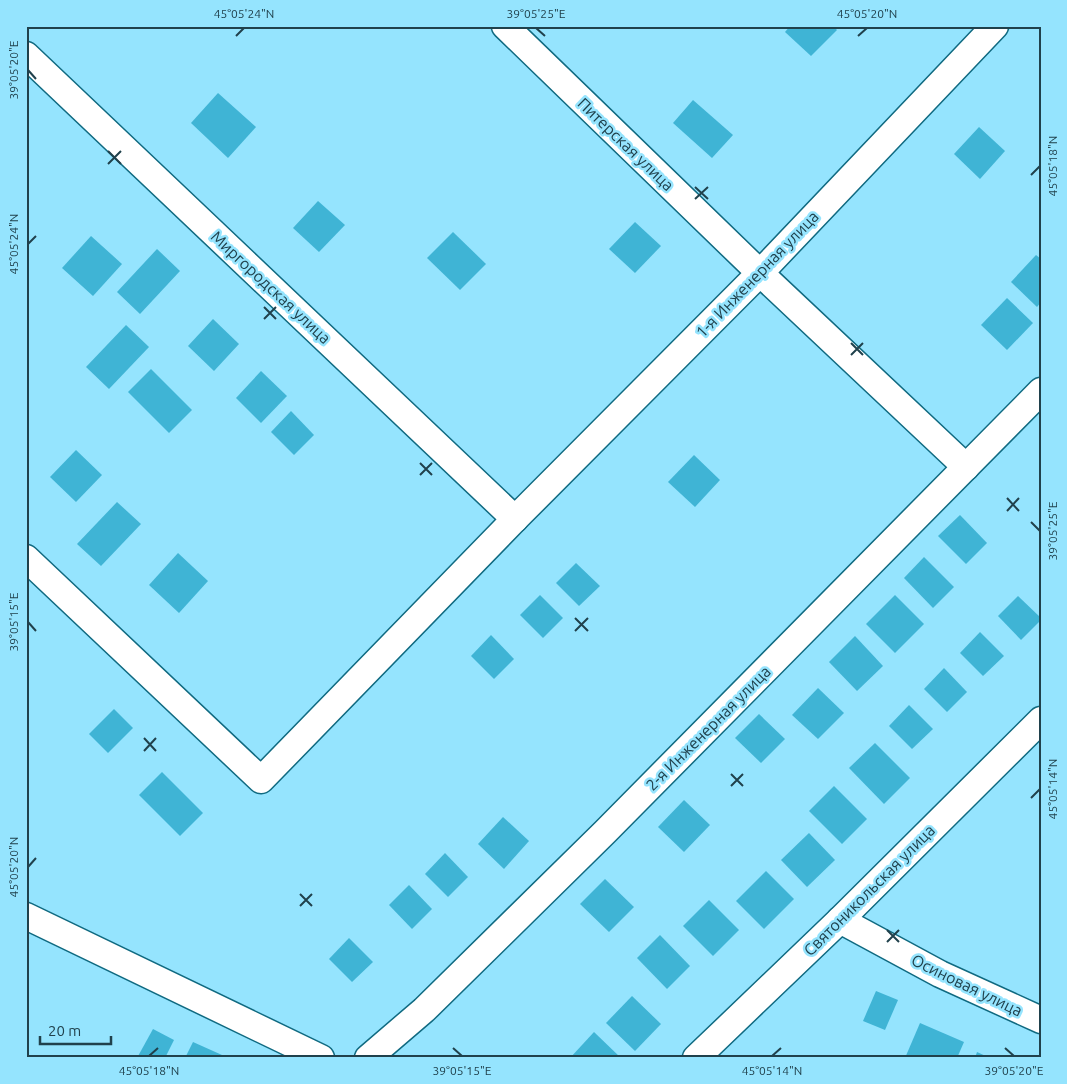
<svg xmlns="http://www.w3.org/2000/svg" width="1067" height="1084" font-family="Ubuntu,sans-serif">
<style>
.building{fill:#3fb4d5}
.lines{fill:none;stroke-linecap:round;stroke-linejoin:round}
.minor-casing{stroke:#106a81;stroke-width:29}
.minor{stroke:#fff;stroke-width:26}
.ticks{fill:none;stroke:#20414c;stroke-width:2}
.labels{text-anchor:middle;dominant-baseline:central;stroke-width:5;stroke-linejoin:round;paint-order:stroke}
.street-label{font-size:16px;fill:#20414c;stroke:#95e4fe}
.neatline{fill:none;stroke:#20414c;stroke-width:2}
.ticks-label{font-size:12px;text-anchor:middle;fill:#20414c}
</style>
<rect width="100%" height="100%" fill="#95e4fe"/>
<g class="building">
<path d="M790 26H833L837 30 811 56 785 32Z"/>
<path d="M218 93 256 127 228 158 191 123Z"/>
<path d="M693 100 733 135 712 158 673 123Z"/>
<path d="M979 127 1005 151 980 179 954 154Z"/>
<path d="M318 201 345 225 319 252 293 228Z"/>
<path d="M635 222 661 246 635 273 609 249Z"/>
<path d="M453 232 486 264 460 290 427 258Z"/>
<path d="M91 236 122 264 93 296 62 268Z"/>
<path d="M157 249 180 271 140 314 117 292Z"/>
<path d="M1036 255 1041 259V302L1037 307 1011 282Z"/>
<path d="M1007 298 1033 323 1007 350 981 325Z"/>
<path d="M213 319 239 344 214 371 188 346Z"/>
<path d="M126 325 149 347 109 389 86 367Z"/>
<path d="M151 369 192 410 169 433 128 392Z"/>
<path d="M261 371 287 396 261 423 236 398Z"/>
<path d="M291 411 314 435 294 455 271 432Z"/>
<path d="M76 450 102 475 76 502 50 477Z"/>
<path d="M694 455 720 480 695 507 668 482Z"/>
<path d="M117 502 141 524 101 566 77 544Z"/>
<path d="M960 515 987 543 966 564 938 536Z"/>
<path d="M178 553 208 581 179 613 149 585Z"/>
<path d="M924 557 954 587 933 608 904 578Z"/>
<path d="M576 563 600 586 579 606 556 583Z"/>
<path d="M540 595 563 618 543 638 520 615Z"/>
<path d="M895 595 924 624 895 653 866 624Z"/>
<path d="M1018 596 1041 618V620L1021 640 998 616Z"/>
<path d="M980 632 1004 656 983 676 960 653Z"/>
<path d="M491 635 514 659 494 679 471 656Z"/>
<path d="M855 636 883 666 857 691 829 662Z"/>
<path d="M944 668 967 692 947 712 924 689Z"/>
<path d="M818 688 844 713 818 739 792 715Z"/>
<path d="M909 705 933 729 912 749 889 726Z"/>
<path d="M114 709 133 728 108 753 89 734Z"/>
<path d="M759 714 785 739 761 763 735 738Z"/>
<path d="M875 743 910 778 884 804 849 768Z"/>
<path d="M162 772 203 813 180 836 139 795Z"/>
<path d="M834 786 867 819 842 844 809 811Z"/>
<path d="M684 800 710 825 684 852 658 827Z"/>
<path d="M503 817 529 841 504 869 478 844Z"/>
<path d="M809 833 835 860 807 887 781 860Z"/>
<path d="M445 853 468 877 448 897 425 874Z"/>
<path d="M766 871 794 899 764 929 736 901Z"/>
<path d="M605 879 634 907 609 932 580 904Z"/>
<path d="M409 885 432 909 412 929 389 905Z"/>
<path d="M709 900 739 930 713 956 683 926Z"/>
<path d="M660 935 690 966 667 989 637 958Z"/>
<path d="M349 938 373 962 352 982 329 959Z"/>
<path d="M876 991 898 1000 885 1030 863 1021Z"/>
<path d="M632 996 661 1024 635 1051 606 1023Z"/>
<path d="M920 1023 964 1042 957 1058H905Z"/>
<path d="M153 1029 174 1040 165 1058H137Z"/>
<path d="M594 1032 621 1058H570Z"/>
<path d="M193 1042 222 1055 221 1058H185Z"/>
<path d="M977 1052 990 1058H975Z"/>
</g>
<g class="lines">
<g class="minor-casing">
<g id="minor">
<path d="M505 26 760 273 966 467"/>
<path d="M26 55 515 519"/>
<path d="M26 558 261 780 515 519 760 273 995 26"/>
<path d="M26 916 321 1058"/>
<path d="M840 920 940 974 1041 1020"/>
<path d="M368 1058 424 1010 605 832 1041 391"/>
<path d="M696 1058 840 920 1041 720"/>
</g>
</g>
<use href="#minor" class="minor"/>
</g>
<path class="ticks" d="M536 28 545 36M236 36 244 28M858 36 867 28M28 70 36 79M108 151 121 164M108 164 121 151M1031 175 1040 166M695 187 708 199M695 199 708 187M28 244 36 236M264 307 276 319M264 319 276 307M851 343 863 355M851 355 863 343M420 463 432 475M420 475 432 463M1007 498 1019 511M1007 511 1019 498M1031 522 1040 531M575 618 588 631M28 622 36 631M575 631 588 618M144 738 156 751M144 751 156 738M731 774 743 786M731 786 743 774M1031 798 1040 789M28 867 36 858M300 894 312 906M300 906 312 894M887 930 899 942M887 942 899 930M453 1048 462 1056M1005 1048 1014 1056M149 1056 158 1048M772 1056 781 1048"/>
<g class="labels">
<g class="street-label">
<text transform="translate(626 144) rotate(44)">Питерская улица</text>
<text transform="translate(757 274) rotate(-46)">1-я Инженерная улица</text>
<text transform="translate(271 287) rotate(43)">Миргородская улица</text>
<text transform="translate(708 728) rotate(-45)">2-я Инженерная улица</text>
<text transform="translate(869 890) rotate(-45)">Святоникольская улица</text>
<text transform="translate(967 985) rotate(26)">Осиновая улица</text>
</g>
</g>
<rect width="1067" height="1084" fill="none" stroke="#95e4fe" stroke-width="55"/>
<path d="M40 1036v8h71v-8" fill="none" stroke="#20414c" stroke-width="2.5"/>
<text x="48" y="1036" font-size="15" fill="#20414c" stroke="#95e4fe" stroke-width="4" paint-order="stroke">20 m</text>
<rect x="28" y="28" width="1012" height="1028" class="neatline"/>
<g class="ticks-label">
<text x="244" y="18">45°05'24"N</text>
<text x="536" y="18">39°05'25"E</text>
<text x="867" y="18">45°05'20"N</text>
<text transform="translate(14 70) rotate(-90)" y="4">39°05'20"E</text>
<text transform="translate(1053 166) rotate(-90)" y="4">45°05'18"N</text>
<text transform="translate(14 244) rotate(-90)" y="4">45°05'24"N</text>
<text transform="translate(1053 531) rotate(-90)" y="4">39°05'25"E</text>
<text transform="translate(14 622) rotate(-90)" y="4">39°05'15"E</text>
<text transform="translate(1053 789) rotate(-90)" y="4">45°05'14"N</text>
<text transform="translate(14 867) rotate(-90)" y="4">45°05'20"N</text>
<text x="149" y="1075">45°05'18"N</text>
<text x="462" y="1075">39°05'15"E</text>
<text x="772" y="1075">45°05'14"N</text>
<text x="1014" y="1075">39°05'20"E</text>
</g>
</svg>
